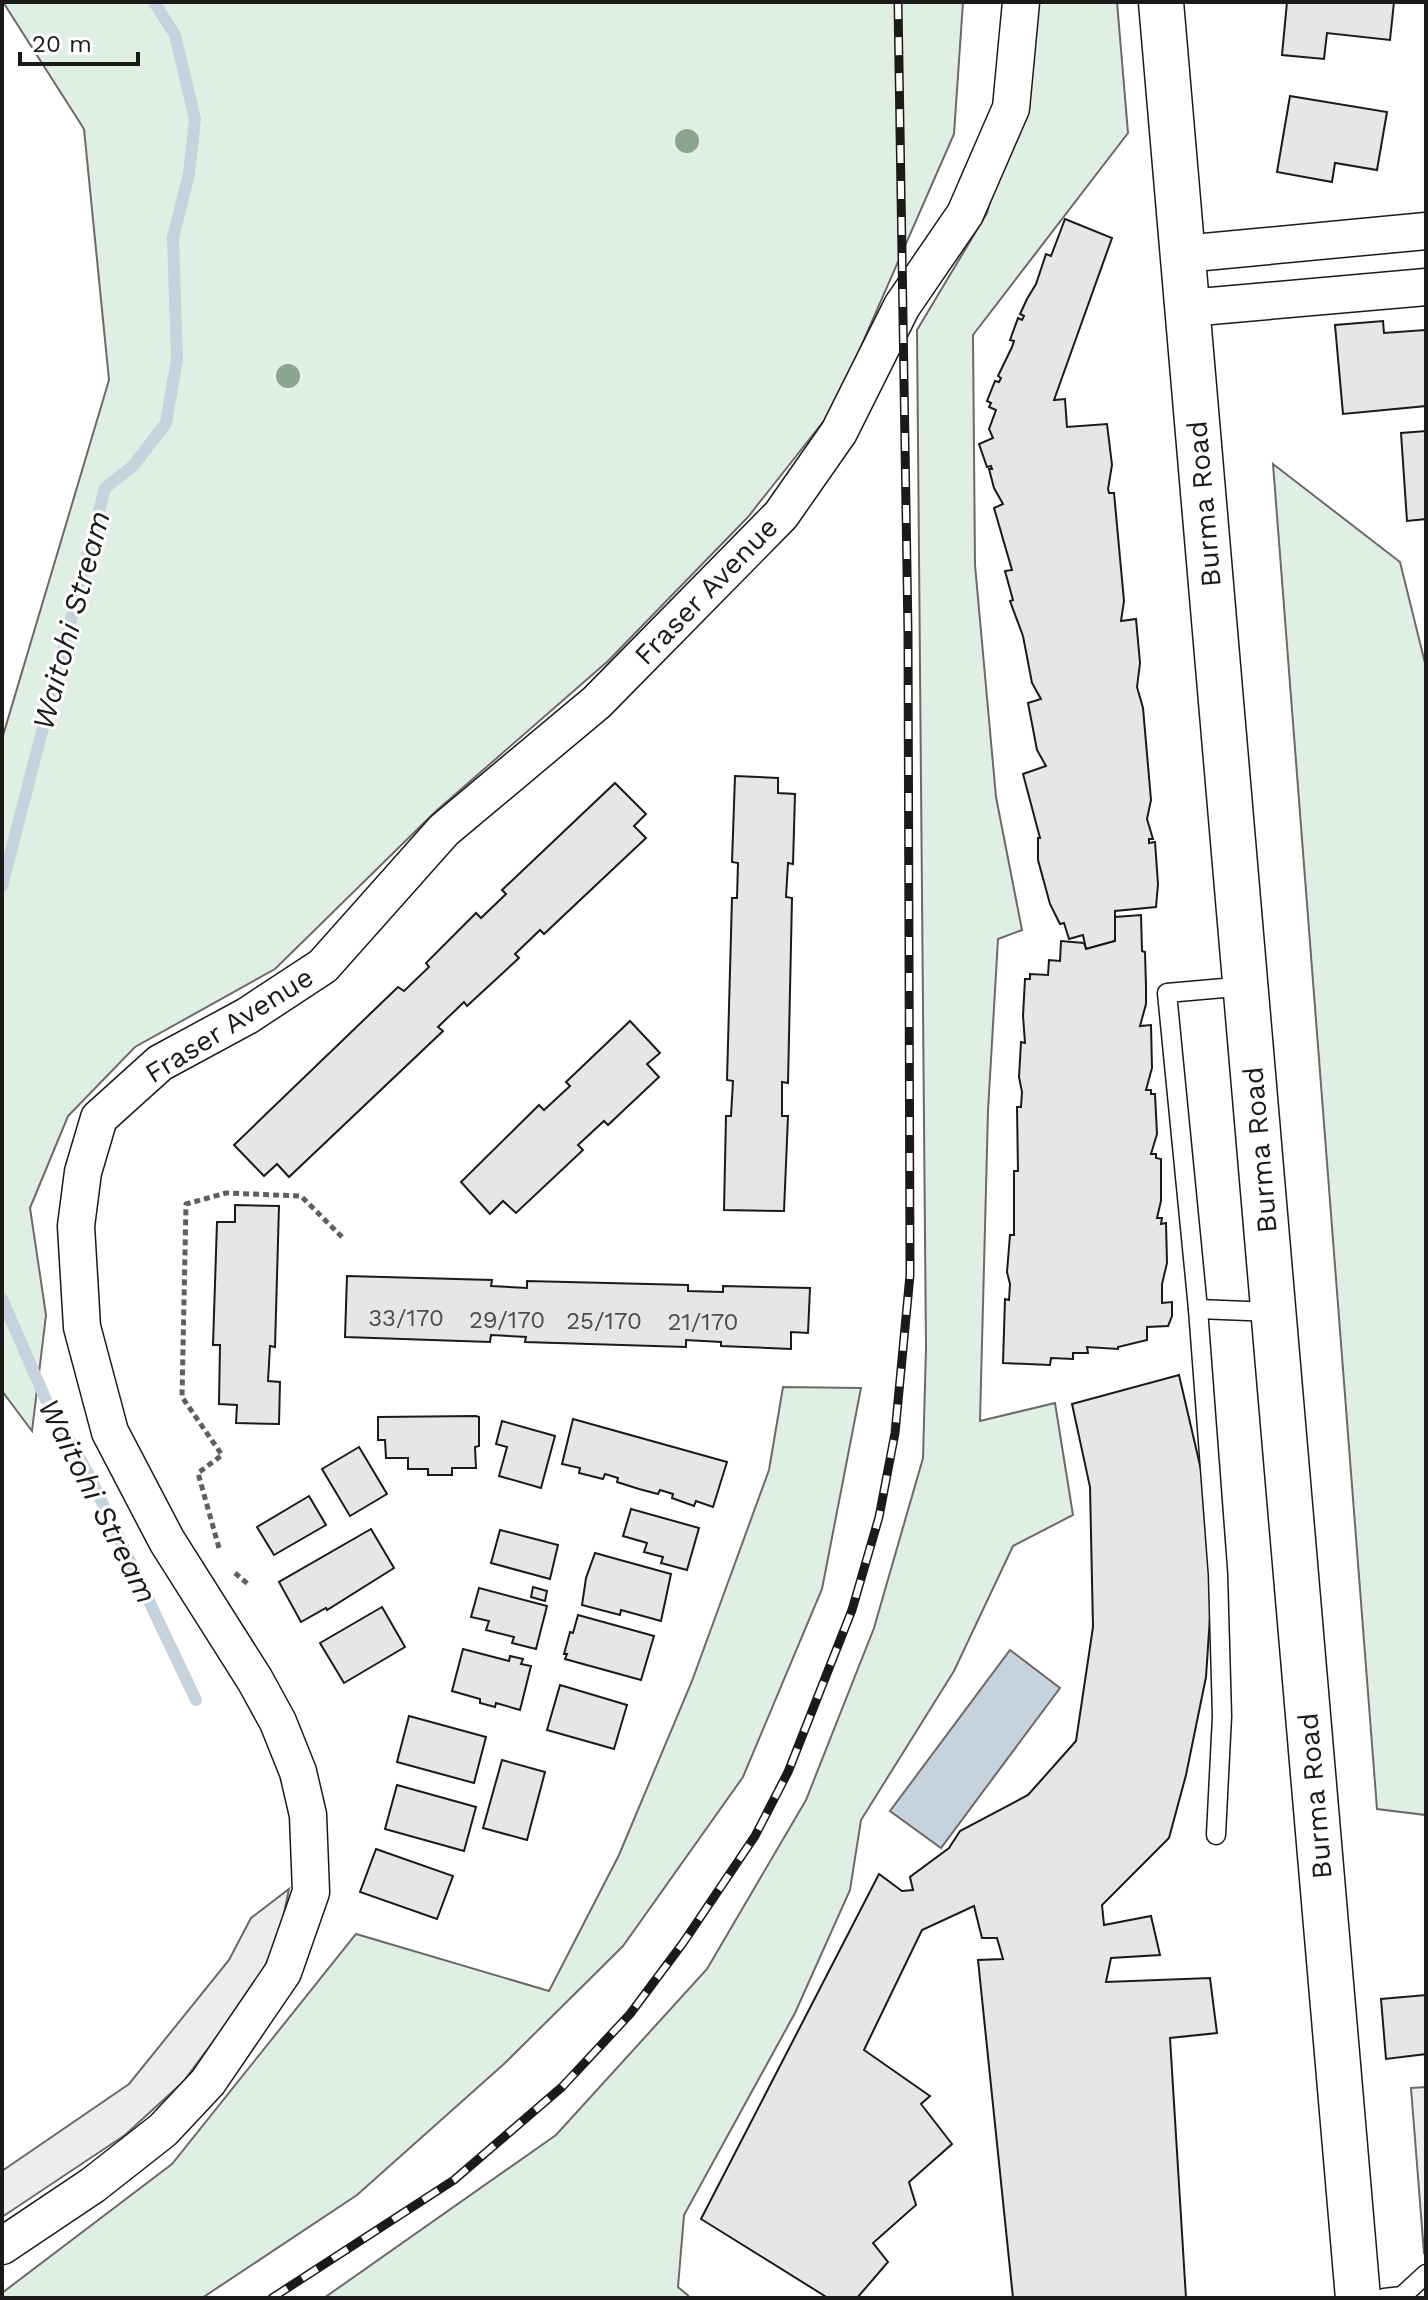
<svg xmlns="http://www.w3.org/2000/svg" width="1428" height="2300" font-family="'Work Sans',sans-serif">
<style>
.green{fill:#e0efe3;stroke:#6a6a6a;stroke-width:2}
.parking{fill:#ededed;stroke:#6a6a6a;stroke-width:2}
.water{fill:#c6d2dc;stroke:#6a6a6a;stroke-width:2}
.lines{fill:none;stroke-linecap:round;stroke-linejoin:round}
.stream{stroke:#c6d2dc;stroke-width:12}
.building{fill:#e6e6e6;stroke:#1a1a1a;stroke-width:2}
.service-casing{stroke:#1a1a1a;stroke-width:21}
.minor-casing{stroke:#1a1a1a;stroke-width:39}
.secondary-casing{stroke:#1a1a1a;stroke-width:47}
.path{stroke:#5f5f5f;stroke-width:5;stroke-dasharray:6 4;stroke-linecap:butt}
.service{stroke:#fff;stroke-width:18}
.minor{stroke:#fff;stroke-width:36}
.secondary{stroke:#fff;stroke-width:44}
.rail-casing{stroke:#1a1a1a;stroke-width:9}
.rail{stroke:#fff;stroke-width:6;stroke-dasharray:18;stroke-linecap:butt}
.tree{fill:#8aa48f}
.labels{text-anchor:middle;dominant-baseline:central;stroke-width:6;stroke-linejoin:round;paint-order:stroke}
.number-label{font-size:24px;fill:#4d4d4d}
.street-label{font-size:28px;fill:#1a1a1a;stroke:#fff}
.water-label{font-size:30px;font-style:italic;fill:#1a1a1a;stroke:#fff}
</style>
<rect width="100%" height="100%" fill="#fff"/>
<g class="green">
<path d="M3 2H963L954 134 834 408 748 517 608 661 435 812 275 969 135 1047 68 1116 30 1208 46 1315 32 1431 2 1391V739L109 380 84 129Z"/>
<path d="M1035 2H1117L1128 133 973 335 975 565 996 797 1022 930 998 939 988 1111 980 1421 1055 1403 1073 1515 1013 1546 954 1671 861 1820 850 1890 795 2013 684 2215 678 2287 691 2298H324L556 2135 707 1969 806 1800 874 1628 923 1458 926 1348 917 330 987 213 1031 52Z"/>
<path d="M1273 464 1400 562 1426 667V1815L1377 1809Z"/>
<path d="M783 1387 861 1388 822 1589 743 1777 623 1946 505 2063 357 2195 202 2298H2V2293L172 2164 356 1934 549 1991 619 1855 692 1681 769 1470Z"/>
</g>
<g class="parking">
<path d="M289 1889 279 1937 256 1984 183 2082 125 2135 2 2217V2171L129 2084 229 1960 251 1918Z"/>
<path d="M1426 2087V2253H1424L1411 2088Z"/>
</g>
<path class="water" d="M1010 1650 1060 1688 941 1848 890 1811Z"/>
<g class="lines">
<g class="stream">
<path d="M2 886 105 488 133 466 166 423 177 359 173 238 189 174 195 119 175 35 154 2"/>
<path d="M2 1299 46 1400 89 1475 196 1700"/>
</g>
</g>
<g class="building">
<path d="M1287 2H1394L1390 40 1327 33 1324 59 1282 55Z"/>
<path d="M1290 96 1387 112 1377 170 1335 163 1332 182 1277 172Z"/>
<path d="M1065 219 1112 238 1054 400 1065 399 1067 427 1107 424 1112 465 1108 489 1109 493H1114L1124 601 1121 621 1136 619 1140 663 1137 687 1143 708 1151 800 1147 819 1153 839H1149V843L1155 842 1158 884 1156 907 1115 911V941L1086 949 1083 935 1069 939 1064 923 1060 924 1050 904 1038 860V838H1040L1023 774 1046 766 1037 750 1028 703 1041 699 1032 683 1023 636 1010 601 1013 600 1005 571 1012 570 994 508 1003 504 994 488 989 469H992L991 466 987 467 979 444 993 438 989 429 996 410 989 407 991 403 987 401 995 381 999 382 1001 378 998 376 1012 347 1014 341 1010 340 1018 318 1022 320 1024 316 1020 314 1027 299 1036 284 1046 254 1051 256Z"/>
<path d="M1383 321 1384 333 1425 330 1426 406 1343 414 1335 325Z"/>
<path d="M1426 431V519L1407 521 1401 433Z"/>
<path d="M735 776 778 778V793L795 794 793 864 788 863 786 897 792 898 788 1083 782 1082V1116H788L784 1211 724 1210 726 1116H731L733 1081 727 1080 732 898H737L738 863 732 862Z"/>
<path d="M615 783 646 814 634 826 646 838 544 934 540 930 515 954 519 958 467 1006 464 1002 438 1027 443 1031 289 1177 277 1164 264 1176 234 1145 398 987 404 991 429 967 426 963 476 913 481 918 506 894 502 890Z"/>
<path d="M1141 915 1142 951 1145 952 1146 987V1004L1140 1026 1151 1025 1152 1068 1146 1090H1151V1094H1155L1157 1134 1151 1154H1156V1158L1161 1159V1201L1157 1218H1162L1161 1224 1166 1223 1167 1263 1162 1284V1303L1172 1302V1316L1168 1326 1147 1327V1340L1118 1347V1349L1087 1347 1088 1353H1073V1359L1051 1358 1050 1365 1003 1363 1005 1299 1009 1300 1010 1284 1007 1272 1010 1235H1014V1171H1018L1017 1107H1021L1022 1092 1019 1077 1021 1042 1025 1043 1023 1016 1025 979H1030V974L1048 975 1049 960 1060 961 1061 941 1084 943 1086 949 1115 941V917Z"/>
<path d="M630 1021 660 1053 647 1064 659 1077 608 1125 604 1121 578 1145 583 1150 516 1213 503 1201 490 1214 461 1182 539 1105 544 1110 570 1086 566 1082Z"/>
<path d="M235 1205 279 1206 275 1347 270 1346 268 1381 280 1382 279 1424 236 1423 237 1405 219 1404 220 1345H213L217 1222H235Z"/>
<path d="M347 1276 492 1280 491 1286 527 1288V1281L688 1285V1291L723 1292V1286L810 1288 808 1333 791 1332V1349L721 1346V1342L686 1340V1347L525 1342 526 1337 491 1335 490 1342 345 1337Z"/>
<path d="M1179 1375 1202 1474 1213 1571 1206 1677 1186 1775 1169 1838 1102 1905 1104 1925 1151 1916 1160 1955 1111 1958 1106 1982 1210 1978 1217 2033 1170 2038 1186 2298H1013L978 1960 1003 1959 997 1938H982L974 1906 922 1930 864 2050 930 2096 921 2104 952 2144 909 2182 916 2205 873 2243 888 2262 857 2298H828L701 2219 879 1874 902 1891 913 1890 910 1877 949 1848 960 1831 1028 1795 1076 1741 1093 1627 1090 1487 1072 1404Z"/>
<path d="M476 1416 479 1417V1446L475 1447 476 1468H452V1475H428V1469H408V1458H386L385 1440H378V1417Z"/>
<path d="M573 1419 727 1462 713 1507 696 1501 694 1506 672 1498 673 1494 660 1490 658 1494 639 1489 617 1482 618 1478 605 1474 603 1479 579 1473 580 1468 562 1464Z"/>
<path d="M502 1421 555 1436 541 1488 499 1476 507 1447 496 1444Z"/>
<path d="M359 1447 387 1494 350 1516 322 1469Z"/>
<path d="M309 1496 326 1525 274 1555 257 1527Z"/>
<path d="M631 1509 699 1528 687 1570 661 1563 663 1557 644 1552 647 1543 623 1536Z"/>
<path d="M371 1529 394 1568 327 1610 326 1608 301 1622 279 1582Z"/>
<path d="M500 1530 558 1545 550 1579 491 1563Z"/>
<path d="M595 1553 671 1574 661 1621 621 1610 620 1615 582 1605 586 1578Z"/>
<path d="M533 1587 547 1591 545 1601 531 1597Z"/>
<path d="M479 1588 547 1606 536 1649 512 1643 514 1637 486 1630 489 1621 471 1617Z"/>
<path d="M382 1607 405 1647 344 1683 320 1643Z"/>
<path d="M578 1615 654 1636 641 1680 565 1659 567 1654H564L570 1632 573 1633Z"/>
<path d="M463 1649 509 1661 510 1656 523 1659 521 1664 531 1666 520 1710 496 1703 495 1707 480 1703V1699L452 1691Z"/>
<path d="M560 1685 627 1705 614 1749 547 1730Z"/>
<path d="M409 1716 486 1737 474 1783 397 1762Z"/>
<path d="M502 1760 545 1772 527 1840 483 1828Z"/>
<path d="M397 1785 476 1807 464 1851 385 1829Z"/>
<path d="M376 1849 453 1876 437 1919 360 1892Z"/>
<path d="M1426 1995V2054L1386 2059 1381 1999Z"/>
</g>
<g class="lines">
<g class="service-casing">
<g id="service">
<path d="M1198 1309 1274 1312"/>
<path d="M1216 1835 1222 1716 1218 1574 1198 1309 1167 993 1246 986"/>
<path d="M1384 2298 1402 2296 1426 2274"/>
</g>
</g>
<g class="minor-casing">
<g id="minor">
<path d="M1183 254 1426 231"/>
<path d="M1188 308 1426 287"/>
<path d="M2 2246 93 2185 163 2130 208 2082 283 1972 311 1892 308 1815 298 1772 278 1722 255 1680 167 1541 110 1432 82 1327 76 1226 83 1172 99 1118 160 1063 247 1016 323 966 444 830 597 702 781 515 839 432 902 306 965 214 1011 108 1021 2"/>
</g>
</g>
<g class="secondary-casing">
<path id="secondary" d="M1161 2 1358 2298"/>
</g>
<g class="path">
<path d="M219 1548 198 1473 222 1455 182 1397 186 1204 226 1193 301 1196 342 1237"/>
<path d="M235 1573 249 1585"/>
</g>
<use href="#service" class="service"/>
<use href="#minor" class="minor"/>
<use href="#secondary" class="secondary"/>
<g class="rail-casing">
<path id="rail" d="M272 2298 454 2180 562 2087 630 2014 683 1943 755 1836 788 1772 852 1610 879 1517 895 1433 910 1275 908 634 898 2"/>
</g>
<use href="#rail" class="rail"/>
</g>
<g class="tree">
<circle cx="687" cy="141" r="12"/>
<circle cx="288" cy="376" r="12"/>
</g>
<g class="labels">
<g class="number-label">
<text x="406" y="1318">33/170</text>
<text x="507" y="1320">29/170</text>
<text x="604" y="1321">25/170</text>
<text x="703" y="1322">21/170</text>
</g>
<g class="street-label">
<text transform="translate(1204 504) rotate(-95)">Burma Road</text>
<text transform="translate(706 591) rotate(-46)">Fraser Avenue</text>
<text transform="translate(229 1025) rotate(-32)">Fraser Avenue</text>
<text transform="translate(1260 1150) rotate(-95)">Burma Road</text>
<text transform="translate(1315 1796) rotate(-95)">Burma Road</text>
</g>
<g class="water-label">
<text transform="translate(71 620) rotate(-75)">Waitohi Stream</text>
<text transform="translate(98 1501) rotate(63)">Waitohi Stream</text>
</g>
</g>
<rect width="1428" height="2300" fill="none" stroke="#1a1a1a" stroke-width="8"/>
<path d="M20 52v12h118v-12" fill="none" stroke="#1a1a1a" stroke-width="4"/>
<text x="32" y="52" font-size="24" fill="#1a1a1a" stroke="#ffffff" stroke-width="6" paint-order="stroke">20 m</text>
</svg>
